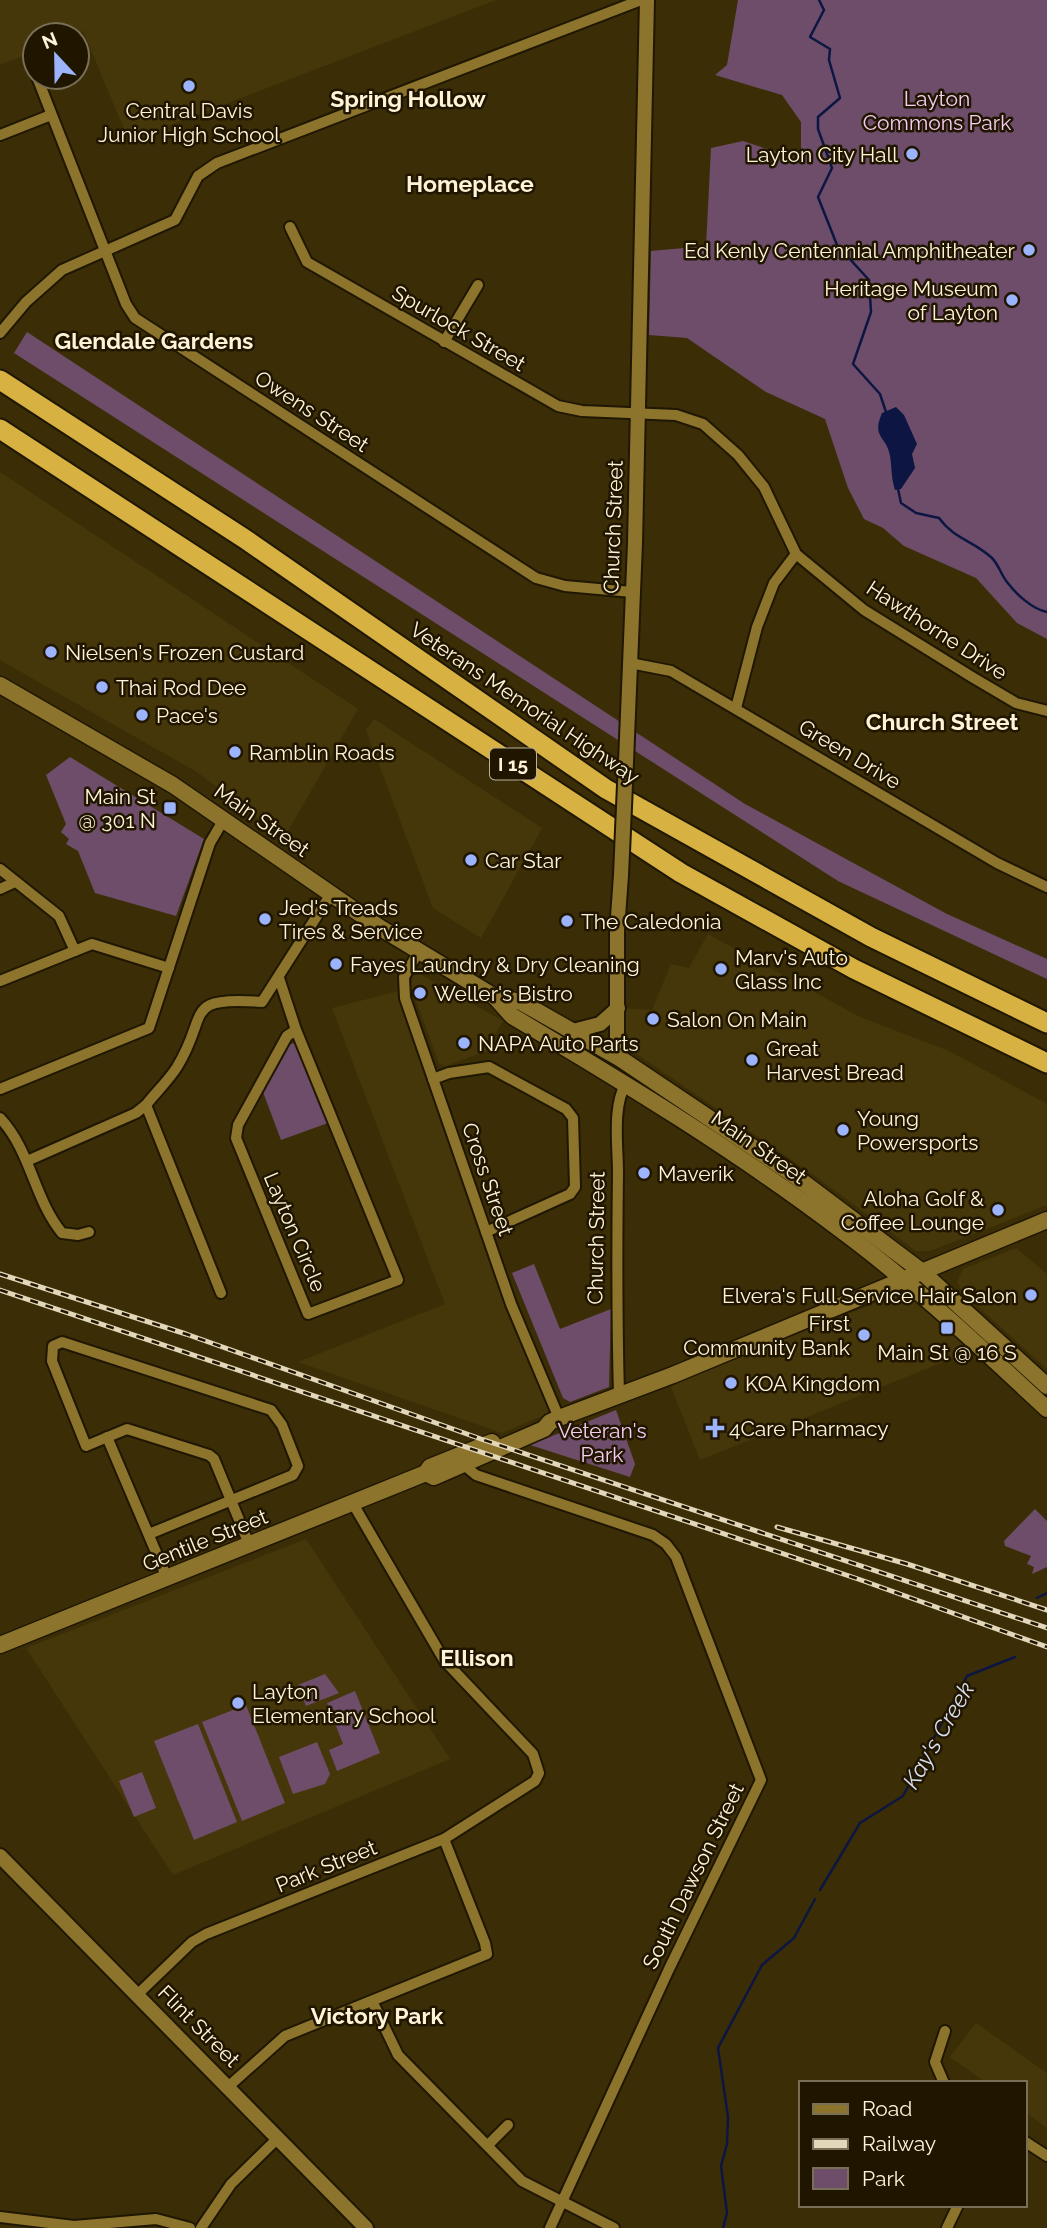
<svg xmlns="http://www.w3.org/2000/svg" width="1047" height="2228" font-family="Raleway,sans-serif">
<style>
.built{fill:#46370a}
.green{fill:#6d4d6a}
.water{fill:#0d1643}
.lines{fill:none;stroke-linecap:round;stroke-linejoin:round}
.stream{stroke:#0d1643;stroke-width:2.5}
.minor-casing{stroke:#1f1702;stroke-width:14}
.tertiary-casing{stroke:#1f1702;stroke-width:18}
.secondary-casing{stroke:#1f1702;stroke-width:19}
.motorway-casing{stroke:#1f1702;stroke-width:23}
.minor{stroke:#8d742c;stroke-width:10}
.tertiary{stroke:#8d742c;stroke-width:14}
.secondary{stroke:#8d742c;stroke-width:16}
.motorway{stroke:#d7b142;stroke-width:19}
.rail-casing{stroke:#e3d7ba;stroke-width:5}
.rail{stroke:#201600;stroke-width:2.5;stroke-dasharray:8;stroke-linecap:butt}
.tertiary-bridge-casing{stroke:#1f1702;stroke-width:18;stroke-linecap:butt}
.tertiary-bridge{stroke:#8d742c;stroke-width:14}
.poi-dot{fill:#9cb4fd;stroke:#201600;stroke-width:2.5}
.labels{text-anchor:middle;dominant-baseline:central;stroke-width:5;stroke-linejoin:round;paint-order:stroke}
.shield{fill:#201600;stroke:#bcb197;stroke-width:2}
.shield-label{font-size:19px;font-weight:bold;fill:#fff4d8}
.park-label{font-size:21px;fill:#f7ccf2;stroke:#201600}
.poi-label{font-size:21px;fill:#fff4d8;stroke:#201600;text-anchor:start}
.street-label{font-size:21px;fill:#fff4d8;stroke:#201600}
.neighbourhood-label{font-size:23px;font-weight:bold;fill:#fff4d8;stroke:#201600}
.water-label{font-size:23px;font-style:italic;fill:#dbe1f2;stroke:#201600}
</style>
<rect width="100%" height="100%" fill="#3b2e06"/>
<g class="built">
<path d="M0 0H496L129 141 83 31 73 35H35V51L0 65Z"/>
<path d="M0 472 358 709 284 838 197 772 0 660Z"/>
<path d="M374 719 542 828 481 938 433 908 366 730Z"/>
<path d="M708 934 860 1017 949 1051 1047 1104V1205L930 1251H916L818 1178 628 1048 624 1040 622 1008 652 1010 671 964 689 968Z"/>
<path d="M420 974 503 1021 486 1051 446 1066 439 1064 411 987 413 976Z"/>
<path d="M399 991 552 1412 502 1433 298 1362 445 1304 332 1008Z"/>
<path d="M1016 1248 1047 1274V1369L965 1295 957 1282 963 1269Z"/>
<path d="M899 1294 912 1298 971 1351 700 1460 670 1384Z"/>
<path d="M306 1539 450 1759 173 1875 26 1648Z"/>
<path d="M976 2023 1047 2073V2128L1024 2111V2083H987L950 2057Z"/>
</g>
<g class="green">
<path d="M738 0H1047V639L1017 623 976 578 904 546 883 528 864 519 848 488 825 419 766 392 687 338 649 335 651 251 706 246 711 148 743 141 801 160V122L782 95 715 75 727 65Z"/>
<path d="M27 332 745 804 947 914 1047 959V979L838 881 14 353Z"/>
<path d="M70 757 204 839 176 916 95 893 78 851 66 844 69 839 61 832 66 824 46 775Z"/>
<path d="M294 1043 297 1044 328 1123 281 1140 263 1092 289 1045Z"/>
<path d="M534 1264 560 1329 611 1309 609 1387 570 1402 563 1398 512 1273Z"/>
<path d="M616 1410 635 1464 630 1477 530 1445Z"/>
<path d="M1035 1509 1047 1521V1567L1032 1574 1034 1567 1027 1564 1031 1556 1005 1546 1004 1541Z"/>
<path d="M325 1674 339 1693 306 1706 298 1685Z"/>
<path d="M355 1691 380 1753 337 1771 329 1750 343 1744 327 1703Z"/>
<path d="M246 1705 285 1803 242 1821 202 1722Z"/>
<path d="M198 1724 237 1822 194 1840 154 1741Z"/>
<path d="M317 1742 330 1774 325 1784 293 1794 279 1757Z"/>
<path d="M142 1772 156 1808 134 1817 119 1781Z"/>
</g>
<path class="water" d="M896 407 904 415 917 444 912 454 915 468 901 489 895 490C891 478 892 468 890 456 887 436 871 438 882 413Z"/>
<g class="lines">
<g class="stream">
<path d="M819 0 824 10 810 37 830 49 829 60 840 98 818 117V129L832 168 818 197 837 245 869 280 871 312 853 364 880 394 886 412"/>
<path d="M898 489 901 503 916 513 939 518C954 539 974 541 992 558 999 565 1001 575 1007 582 1016 594 1032 609 1047 612"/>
<path d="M1037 1598 1047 1593"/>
<path d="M820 1890 860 1823 903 1796 967 1676 1015 1657"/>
<path d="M723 2228 727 2213 721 2166 727 2144 728 2117 718 2048 762 1965 794 1938 815 1899"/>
</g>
<g class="minor-casing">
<g id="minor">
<path d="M29 58 35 73"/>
<path d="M37 77 126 304 135 318 536 578 565 586 632 592"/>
<path d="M0 135 51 115"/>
<path d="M290 227 307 262 558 406 582 411 676 415 703 424 738 455 764 487 796 554 864 610 972 677 1016 703 1047 711"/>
<path d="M0 333 26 302 62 270 175 220 198 176 217 163 641 0"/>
<path d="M444 342 478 285"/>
<path d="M630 663 671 671 997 863 1047 887"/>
<path d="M736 708 757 627 774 583 796 554"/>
<path d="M0 869 59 916 75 951"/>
<path d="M0 889 15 882"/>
<path d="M419 951 404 977 405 998 511 1304 559 1418"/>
<path d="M279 978 296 1030 398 1280 308 1314 236 1138 238 1125 287 1036 296 1030"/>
<path d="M0 981 92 944 169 968"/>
<path d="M433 1079 449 1073 489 1067 566 1109 573 1118 575 1187 570 1194 486 1232"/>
<path d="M0 1089 149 1028 210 843 224 819"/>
<path d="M0 1118C31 1151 34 1199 62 1233L78 1235 89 1232"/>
<path d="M27 1161 136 1113 146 1105"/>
<path d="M221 1293 146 1105C156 1092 169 1080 177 1067 210 1014 181 996 262 1002L331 894"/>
<path d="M619 1396C617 1321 617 1248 618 1173 618 1145 612 1107 626 1083"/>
<path d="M107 1437 167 1578"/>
<path d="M464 1465 476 1475 653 1535 666 1544 676 1557 761 1780 669 1969 550 2228"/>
<path d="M149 1534 293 1475 298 1466 282 1425 271 1410 62 1342 53 1346 52 1361 86 1446 127 1429 209 1455 214 1459 249 1544"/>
<path d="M138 1994 192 1942 206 1934 444 1839 535 1781 539 1773 533 1754 444 1660 352 1502"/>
<path d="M373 2003 398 2055 522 2181 614 2228"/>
<path d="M944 2083 935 2062 945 2031"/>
<path d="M229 2086 285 2036 487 1954 485 1943 444 1839"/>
<path d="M1024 2141 1047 2156"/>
<path d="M489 2144 508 2125"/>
<path d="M0 2217 74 2226 156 2219 190 2228"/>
<path d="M201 2228 231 2184 278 2138"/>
<path d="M947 2228 958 2205"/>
</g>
</g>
<g class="tertiary-casing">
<g id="tertiary">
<path d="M626 762 635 543 647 0"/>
<path d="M573 1031 600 1024 618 1008"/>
<path d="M610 1052 617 1041V931L621 875"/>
<path d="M0 1856 366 2228"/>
</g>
</g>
<g class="secondary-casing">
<g id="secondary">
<path d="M0 685 173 785 379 927 495 997 512 1016C625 1083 737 1151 842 1231 915 1285 981 1348 1047 1409"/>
<path d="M495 997 521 1002 621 1059 788 1171 921 1271 1047 1386"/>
<path d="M426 1473 434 1477 544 1429 550 1422 559 1418 673 1375 1047 1220"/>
<path d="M0 1645 426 1473 430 1467 492 1442"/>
</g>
</g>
<g class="motorway-casing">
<g id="motorway">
<path d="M0 380 245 539 606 789 871 937 1047 1023"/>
<path d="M0 429 681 873 854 969 1047 1063"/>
</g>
</g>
<use href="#minor" class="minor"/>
<use href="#tertiary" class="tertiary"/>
<use href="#secondary" class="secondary"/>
<use href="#motorway" class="motorway"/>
<g class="rail-casing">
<g id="rail">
<path d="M0 1274 186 1334 481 1439 1047 1628"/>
<path d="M0 1290 861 1580 1047 1647"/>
<path d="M777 1527 907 1564 1047 1610"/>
</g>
</g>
<use href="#rail" class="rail"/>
<g class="tertiary-bridge-casing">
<path id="tertiary-bridge" d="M621 875 626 762"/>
</g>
<use href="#tertiary-bridge" class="tertiary-bridge"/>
</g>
<g class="poi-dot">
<circle cx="189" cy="86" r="7"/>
<circle cx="912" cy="154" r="7"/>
<circle cx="1029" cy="250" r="7"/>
<circle cx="1012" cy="300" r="7"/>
<circle cx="51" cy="652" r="7"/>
<circle cx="102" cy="687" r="7"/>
<circle cx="142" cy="715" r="7"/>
<circle cx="235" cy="752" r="7"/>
<rect x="163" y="801" width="14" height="14" rx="3.5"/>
<circle cx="471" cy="860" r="7"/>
<circle cx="265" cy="919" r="7"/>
<circle cx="567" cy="921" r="7"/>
<circle cx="336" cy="964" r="7"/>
<circle cx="721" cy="969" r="7"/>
<circle cx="420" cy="993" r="7"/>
<circle cx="653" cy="1019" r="7"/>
<circle cx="464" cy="1043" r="7"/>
<circle cx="752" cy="1060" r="7"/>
<circle cx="843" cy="1130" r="7"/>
<circle cx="644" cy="1173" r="7"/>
<circle cx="998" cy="1210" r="7"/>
<circle cx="1031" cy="1295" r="7"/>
<rect x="940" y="1321" width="14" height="14" rx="3.5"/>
<circle cx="864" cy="1335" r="7"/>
<circle cx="731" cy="1383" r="7"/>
<path d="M711.5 1417.5h7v7h7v7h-7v7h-7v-7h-7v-7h7z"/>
<circle cx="238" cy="1703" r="7"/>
</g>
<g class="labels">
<rect class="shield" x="490" y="748.5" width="46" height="31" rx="5"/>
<g class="shield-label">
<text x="513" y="764">I 15</text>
</g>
<g class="park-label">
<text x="937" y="98">Layton<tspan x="937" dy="24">Commons Park</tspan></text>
<text x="602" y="1430">Veteran's<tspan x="602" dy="24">Park</tspan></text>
</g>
<g class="poi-label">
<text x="189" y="110" text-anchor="middle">Central Davis<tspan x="189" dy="24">Junior High School</tspan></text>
<text x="898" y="154" text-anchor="end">Layton City Hall</text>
<text x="1015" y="250" text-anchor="end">Ed Kenly Centennial Amphitheater</text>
<text x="998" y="288" text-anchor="end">Heritage Museum<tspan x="998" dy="24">of Layton</tspan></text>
<text x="65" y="652">Nielsen's Frozen Custard</text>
<text x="116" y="687">Thai Rod Dee</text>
<text x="156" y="715">Pace's</text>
<text x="249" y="752">Ramblin Roads</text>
<text x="156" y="796" text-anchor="end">Main St<tspan x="156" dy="24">@ 301 N</tspan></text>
<text x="485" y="860">Car Star</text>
<text x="279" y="907">Jed's Treads<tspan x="279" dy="24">Tires &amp; Service</tspan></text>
<text x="581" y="921">The Caledonia</text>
<text x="735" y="957">Marv's Auto<tspan x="735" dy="24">Glass Inc</tspan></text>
<text x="350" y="964">Fayes Laundry &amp; Dry Cleaning</text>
<text x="434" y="993">Weller's Bistro</text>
<text x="667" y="1019">Salon On Main</text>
<text x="478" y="1043">NAPA Auto Parts</text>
<text x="766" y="1048">Great<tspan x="766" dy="24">Harvest Bread</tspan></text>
<text x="857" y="1118">Young<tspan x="857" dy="24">Powersports</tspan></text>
<text x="658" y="1173">Maverik</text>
<text x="984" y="1198" text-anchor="end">Aloha Golf &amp;<tspan x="984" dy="24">Coffee Lounge</tspan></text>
<text x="1017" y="1295" text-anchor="end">Elvera's Full Service Hair Salon</text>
<text x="850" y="1323" text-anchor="end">First<tspan x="850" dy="24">Community Bank</tspan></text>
<text x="947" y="1352" text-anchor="middle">Main St @ 16 S</text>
<text x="745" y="1383">KOA Kingdom</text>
<text x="729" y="1428">4Care Pharmacy</text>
<text x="252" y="1691">Layton<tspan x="252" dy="24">Elementary School</tspan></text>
</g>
<g class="street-label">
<text transform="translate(459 328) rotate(30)">Spurlock Street</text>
<text transform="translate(312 411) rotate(33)">Owens Street</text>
<text transform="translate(613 527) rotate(-88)">Church Street</text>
<text transform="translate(937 630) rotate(33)">Hawthorne Drive</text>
<text transform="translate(525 703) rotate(34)">Veterans Memorial Highway</text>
<text transform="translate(850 754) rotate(31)">Green Drive</text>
<text transform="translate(262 820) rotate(35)">Main Street</text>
<text transform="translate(759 1147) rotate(35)">Main Street</text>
<text transform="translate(488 1179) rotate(71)">Cross Street</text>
<text transform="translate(295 1232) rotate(67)">Layton Circle</text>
<text transform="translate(596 1238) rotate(-89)">Church Street</text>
<text transform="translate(205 1540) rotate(-22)">Gentile Street</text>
<text transform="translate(326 1866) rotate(-22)">Park Street</text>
<text transform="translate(693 1876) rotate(-64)">South Dawson Street</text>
<text transform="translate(199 2026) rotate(45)">Flint Street</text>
</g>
<g class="neighbourhood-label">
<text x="408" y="98">Spring Hollow</text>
<text x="470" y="183">Homeplace</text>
<text x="154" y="340">Glendale Gardens</text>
<text x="942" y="721">Church Street</text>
<text x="477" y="1657">Ellison</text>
<text x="377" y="2015">Victory Park</text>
</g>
<g class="water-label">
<text transform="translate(938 1735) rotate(-60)">Kay's Creek</text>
</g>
</g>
<rect x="799" y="2081" width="228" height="126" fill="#201600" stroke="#796f56" stroke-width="2"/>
<rect x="813" y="2104" width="35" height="10" fill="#8d742c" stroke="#796f56" stroke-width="2"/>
<text x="862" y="2116" font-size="21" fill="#fff4d8">Road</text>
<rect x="813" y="2139" width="35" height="10" fill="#e3d7ba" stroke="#796f56" stroke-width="2"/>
<text x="862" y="2151" font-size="21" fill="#fff4d8">Railway</text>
<rect x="813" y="2168" width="35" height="21" fill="#6d4d6a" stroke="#796f56" stroke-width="2"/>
<text x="862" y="2186" font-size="21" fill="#fff4d8">Park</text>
<g transform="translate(56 56) rotate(338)"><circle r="33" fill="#201600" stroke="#796f56" stroke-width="2"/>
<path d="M0-5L12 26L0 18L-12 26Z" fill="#9cb4fd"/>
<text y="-10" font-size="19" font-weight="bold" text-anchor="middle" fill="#fff4d8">N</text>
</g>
</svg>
